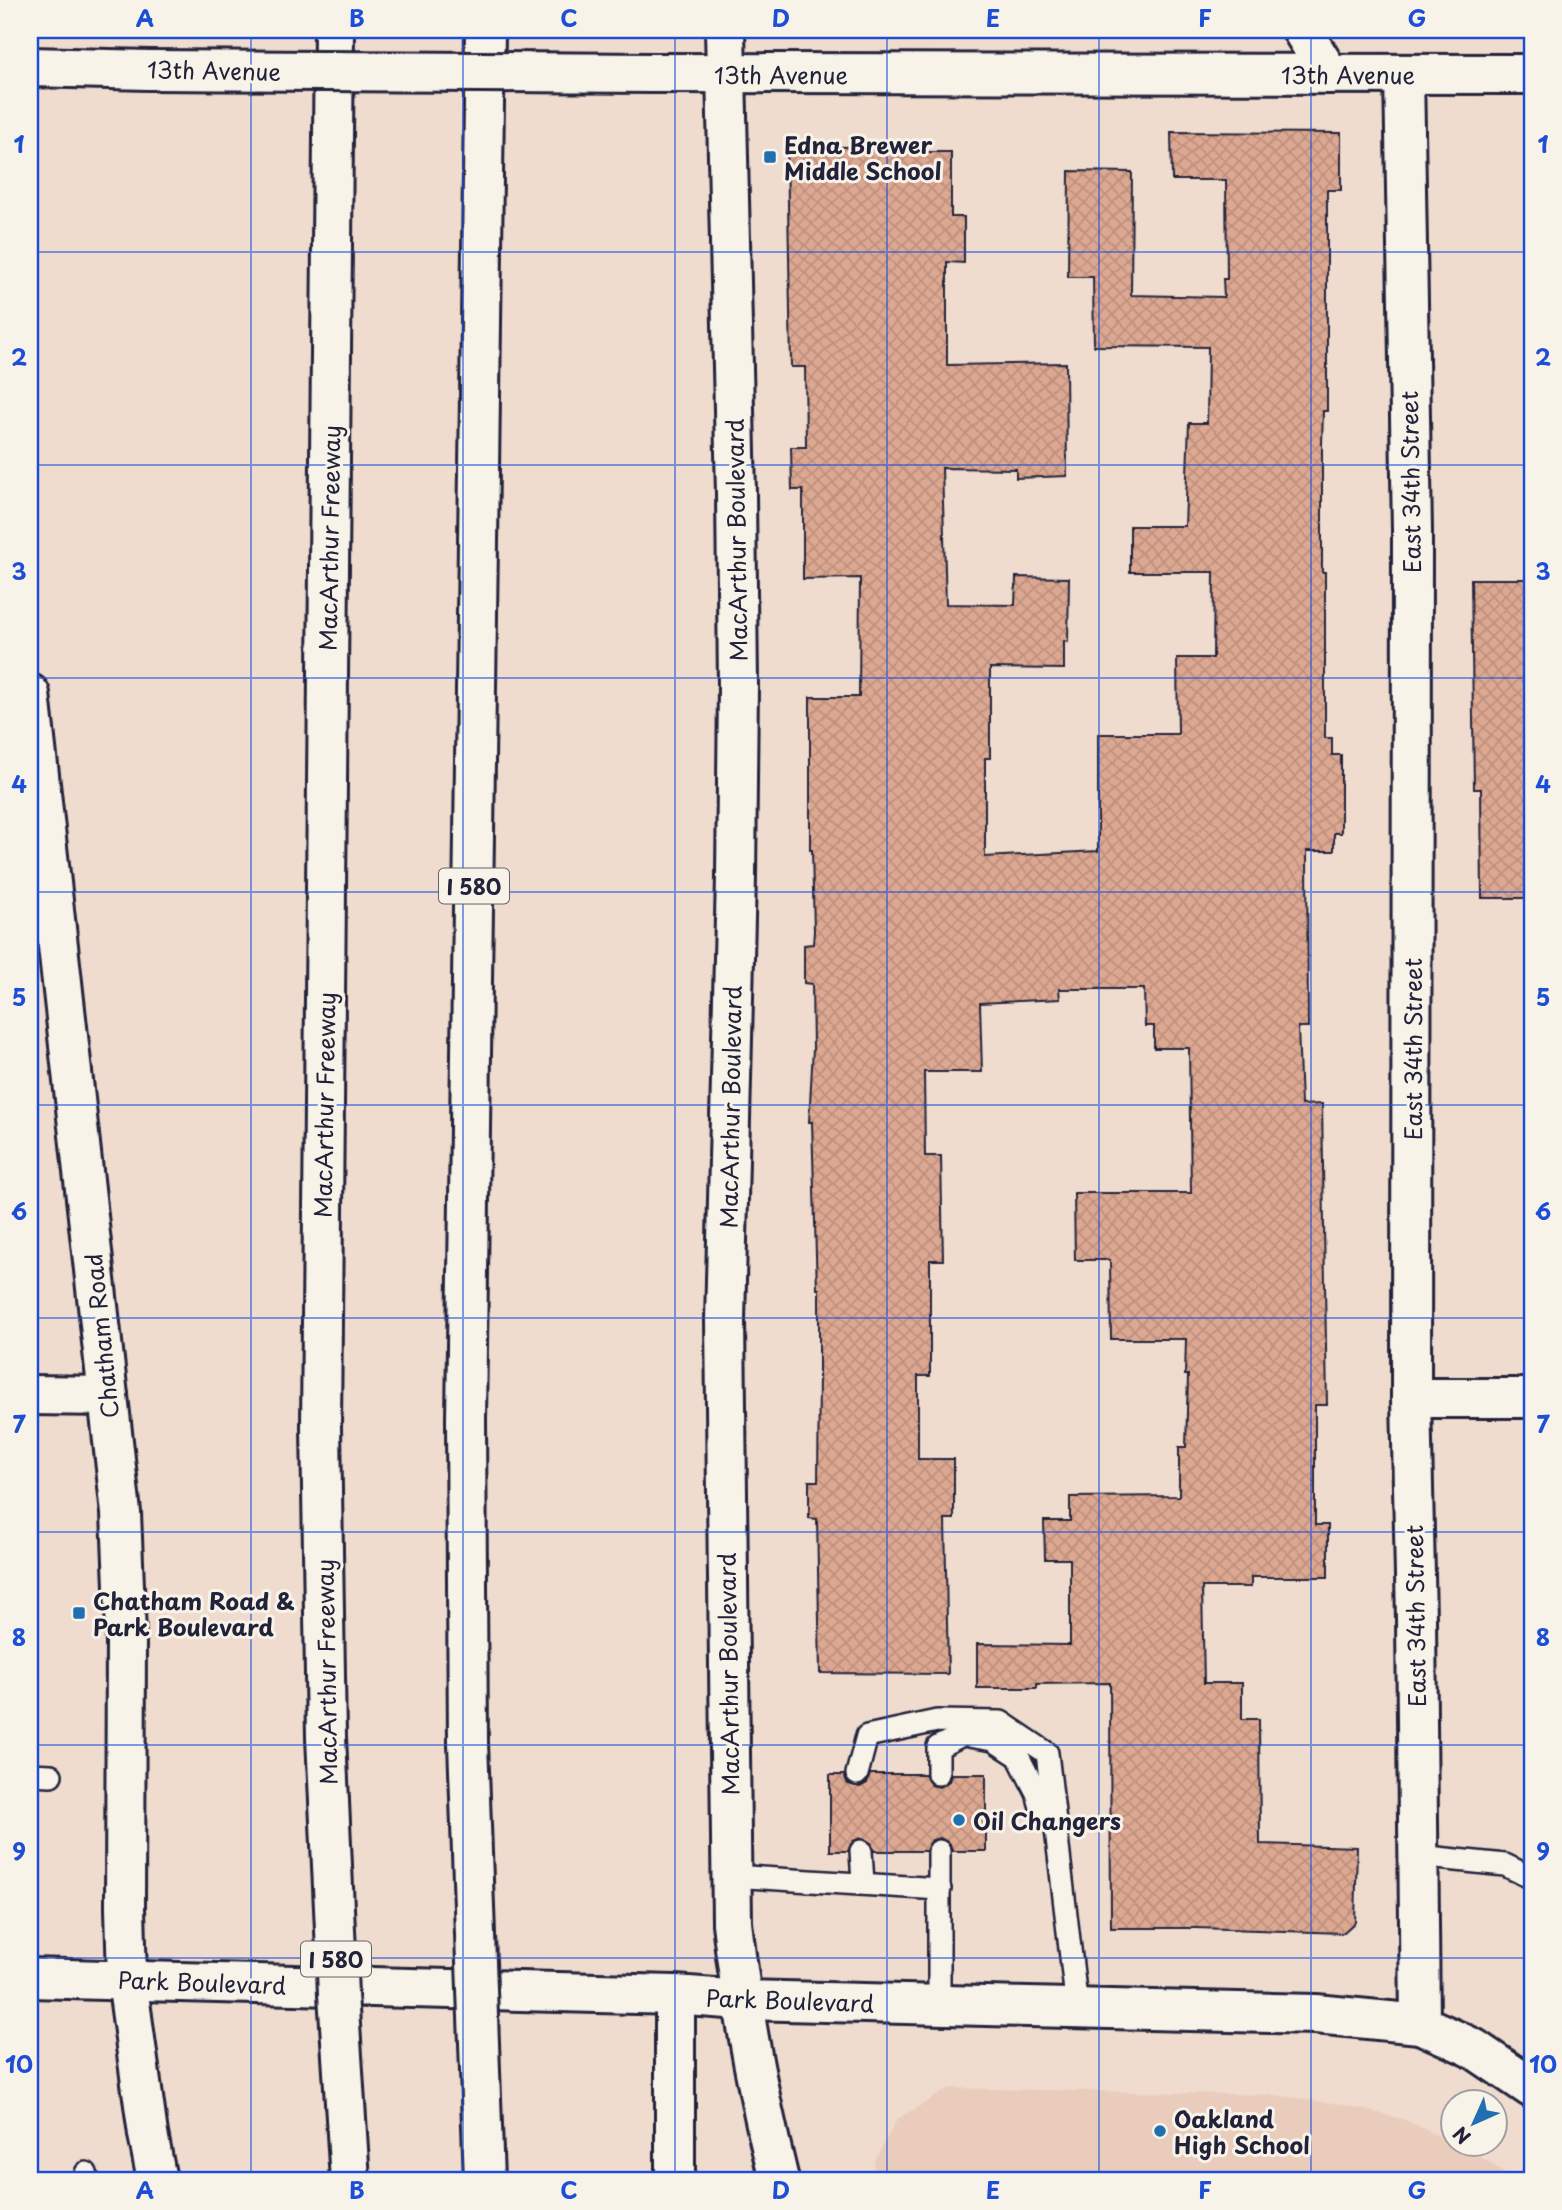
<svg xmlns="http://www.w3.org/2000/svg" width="1562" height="2210" font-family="'Playpen Sans',sans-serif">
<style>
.built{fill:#eaccbc}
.building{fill:url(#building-cross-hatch);stroke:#22223b;stroke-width:2}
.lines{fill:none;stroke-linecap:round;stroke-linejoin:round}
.service-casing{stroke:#22223b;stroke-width:26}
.minor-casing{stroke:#22223b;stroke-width:44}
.secondary-casing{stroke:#22223b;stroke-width:44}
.motorway-casing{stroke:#22223b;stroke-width:44}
.service{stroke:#f7f3e8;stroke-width:21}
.minor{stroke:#f7f3e8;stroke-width:38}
.secondary{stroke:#f7f3e8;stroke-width:38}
.motorway{stroke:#f7f3e8;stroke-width:38}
.minor-bridge-casing{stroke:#22223b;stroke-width:44;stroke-linecap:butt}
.motorway-bridge-casing{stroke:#22223b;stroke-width:44;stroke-linecap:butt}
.minor-bridge{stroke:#f7f3e8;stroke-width:38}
.motorway-bridge{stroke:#f7f3e8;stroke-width:38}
.grid{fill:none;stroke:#1d4ed8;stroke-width:2;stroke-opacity:0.55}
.poi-dot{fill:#1f6fb2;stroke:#f7f3e8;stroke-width:2.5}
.labels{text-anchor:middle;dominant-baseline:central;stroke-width:6;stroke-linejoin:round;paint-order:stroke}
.shield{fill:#f7f3e8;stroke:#62616f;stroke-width:2}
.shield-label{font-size:21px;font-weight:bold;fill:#22223b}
.street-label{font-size:23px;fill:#22223b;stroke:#f7f3e8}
.poi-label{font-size:23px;font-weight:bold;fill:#22223b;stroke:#f7f3e8;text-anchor:start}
.neatline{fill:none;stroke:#1d4ed8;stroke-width:2.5}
.grid-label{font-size:23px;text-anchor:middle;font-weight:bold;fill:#1d4ed8}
</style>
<defs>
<pattern id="building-cross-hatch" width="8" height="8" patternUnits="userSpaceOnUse" patternTransform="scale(1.75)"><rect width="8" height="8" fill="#dda891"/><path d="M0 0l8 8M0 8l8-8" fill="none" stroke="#bd907e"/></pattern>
</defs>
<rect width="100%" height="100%" fill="#efdcce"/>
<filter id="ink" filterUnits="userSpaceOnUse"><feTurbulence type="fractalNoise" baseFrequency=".0143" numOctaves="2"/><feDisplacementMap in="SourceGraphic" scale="14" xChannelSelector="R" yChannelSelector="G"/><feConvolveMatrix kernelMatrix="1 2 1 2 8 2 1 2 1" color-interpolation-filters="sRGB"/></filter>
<g filter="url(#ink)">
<path class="built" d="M950 2088 1274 2095 1340 2104 1403 2119 1475 2153 1516 2180H874V2162L897 2119Z"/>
<g class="building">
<path d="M1171 132 1341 133V190H1327V411H1323L1322 444V572H1325V738H1332V755H1341V833H1334V851H1307L1308 1027H1298L1301 1105 1322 1104 1327 1405H1315V1525H1328V1577H1251V1587H1202L1204 1683H1242V1719H1259L1260 1844 1357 1847 1355 1922 1343 1933 1196 1928H1111L1110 1683 1037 1684V1688H977V1644L1070 1645V1559H1045L1044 1521H1070V1497L1179 1496V1447H1186L1188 1375H1185L1186 1339H1111L1110 1260H1075L1074 1193H1191L1189 1048H1154V1026H1145L1144 989H1059L1060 999 980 1003 982 1072H924L925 1156H941L943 1260H930V1376H918V1459H954V1519H945L948 1674 820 1673 817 1519 809 1518V1481H818L819 1375V1289H817L812 1122H809L813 1048 812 984 804 983V945L813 944 814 931 812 850H810V697H859L860 578 803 579V490H792L791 447H806L805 367H791L787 148 888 146V152H951V217H964V263L947 262V365L1066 363 1067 476 1016 478V469L942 468 946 604 1015 605 1016 577 1069 578 1068 642 1064 641V669L990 668V758H985V857L1098 851V734H1178L1177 658H1213L1214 572H1130V526H1185L1189 423H1207L1208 347 1094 346 1093 277H1068L1069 171 1132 172 1131 295 1224 297 1223 279H1227L1226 180H1172Z"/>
<path d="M1471 579H1532V898H1482L1481 789H1474Z"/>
<path d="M870 1774H925L931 1785 939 1787 949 1781 951 1774H986V1851H952L950 1844 940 1838 932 1840 926 1851H874L871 1843 861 1838 853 1841 848 1851H830V1775H844L848 1784 860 1787 867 1783Z"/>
</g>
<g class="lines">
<g class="service-casing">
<g id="service">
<path d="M30 1774 51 1775"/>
<path d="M857 1774 867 1736 937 1721 1001 1722 1047 1753 1077 2008"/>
<path d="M938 1774V1747L962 1735 993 1740 1018 1756 1037 1793 1044 1818"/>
<path d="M861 1851 863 1883"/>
<path d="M1418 1856 1505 1865 1532 1878"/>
<path d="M731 1876 940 1889"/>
<path d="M939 2005V1851"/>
<path d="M86 2173 88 2180"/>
</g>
</g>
<g class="minor-casing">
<g id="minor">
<path d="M1302 30 1329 74"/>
<path d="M30 67 149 70"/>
<path d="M654 73 1532 74"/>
<path d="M1404 74 1412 531 1411 1398 1416 1619 1420 2024"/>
<path d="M30 1395 108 1396"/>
<path d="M1411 1398H1532"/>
</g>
</g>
<g class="secondary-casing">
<g id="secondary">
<path d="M725 30 736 494 738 686 736 877 725 1321 732 1923C742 2010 758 2095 779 2180"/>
<path d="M30 694 121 1513 126 1635 125 1908 127 1980"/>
<path d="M30 1978 675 1995 741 2000 1316 2014 1420 2024 1473 2048 1532 2088"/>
<path d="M675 2180V1995"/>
</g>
</g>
<g class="motorway-casing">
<g id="motorway">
<path d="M326 1737 321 1427 334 30"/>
<path d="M468 1743 466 1420 485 30"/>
<path d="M127 1980 148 2134 157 2180"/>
</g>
</g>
<use href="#service" class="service"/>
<use href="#minor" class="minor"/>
<use href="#secondary" class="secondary"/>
<use href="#motorway" class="motorway"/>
<g class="minor-bridge-casing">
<path id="minor-bridge" d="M149 70 654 73"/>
</g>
<g class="motorway-bridge-casing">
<g id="motorway-bridge">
<path d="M326 1737 338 1994 350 2180"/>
<path d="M468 1743 484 2180"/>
</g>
</g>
<use href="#minor-bridge" class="minor-bridge"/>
<use href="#motorway-bridge" class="motorway-bridge"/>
</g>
</g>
<path class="grid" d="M251 30V2180M463 30V2180M675 30V2180M887 30V2180M1099 30V2180M1311 30V2180M30 252H1532M30 465H1532M30 678H1532M30 892H1532M30 1105H1532M30 1318H1532M30 1532H1532M30 1745H1532M30 1958H1532"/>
<g class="poi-dot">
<rect x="763" y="150" width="14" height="14" rx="3.5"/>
<rect x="72" y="1606" width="14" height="14" rx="3.5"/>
<circle cx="959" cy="1820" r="7"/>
<circle cx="1160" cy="2131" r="7"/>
</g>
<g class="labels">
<g class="shield">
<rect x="439" y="868.5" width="70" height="35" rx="5"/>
<rect x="301" y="1941.5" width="70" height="35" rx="5"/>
</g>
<g class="shield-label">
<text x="474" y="886">I 580</text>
<text x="336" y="1959">I 580</text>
</g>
<g class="street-label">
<text transform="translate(214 70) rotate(1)">13th Avenue</text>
<text x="781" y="74">13th Avenue</text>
<text x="1348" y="74">13th Avenue</text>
<text transform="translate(1410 482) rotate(-91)">East 34th Street</text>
<text transform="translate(329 538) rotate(-89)">MacArthur Freeway</text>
<text transform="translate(736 540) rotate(-91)">MacArthur Boulevard</text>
<text transform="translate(1412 1049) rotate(-90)">East 34th Street</text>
<text transform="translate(324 1105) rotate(-89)">MacArthur Freeway</text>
<text transform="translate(730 1107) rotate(-89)">MacArthur Boulevard</text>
<text transform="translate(101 1336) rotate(-96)">Chatham Road</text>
<text transform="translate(1415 1616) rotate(-91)">East 34th Street</text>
<text transform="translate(326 1672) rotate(-91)">MacArthur Freeway</text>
<text transform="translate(728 1674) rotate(-91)">MacArthur Boulevard</text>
<text transform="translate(202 1982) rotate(2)">Park Boulevard</text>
<text transform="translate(790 2000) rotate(2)">Park Boulevard</text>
</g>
<g class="poi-label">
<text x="784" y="144">Edna Brewer<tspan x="784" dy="26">Middle School</tspan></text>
<text x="93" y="1600">Chatham Road &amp;<tspan x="93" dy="26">Park Boulevard</tspan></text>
<text x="973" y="1820">Oil Changers</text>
<text x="1174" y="2118">Oakland<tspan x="1174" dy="26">High School</tspan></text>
</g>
</g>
<rect width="1562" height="2210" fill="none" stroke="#f7f3e8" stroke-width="77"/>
<g transform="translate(1474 2123) rotate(225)"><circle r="33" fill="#f7f3e8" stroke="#a29fa3" stroke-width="2"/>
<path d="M0-5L12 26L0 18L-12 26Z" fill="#1f6fb2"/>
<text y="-10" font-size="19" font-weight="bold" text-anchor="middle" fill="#22223b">N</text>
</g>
<rect x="38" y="38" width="1486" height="2134" class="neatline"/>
<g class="grid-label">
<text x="145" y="27">A</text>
<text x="357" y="27">B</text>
<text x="569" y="27">C</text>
<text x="781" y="27">D</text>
<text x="993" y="27">E</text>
<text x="1205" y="27">F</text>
<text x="1417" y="27">G</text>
<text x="19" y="153">1</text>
<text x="1543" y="153">1</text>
<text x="19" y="366">2</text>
<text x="1543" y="366">2</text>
<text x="19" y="580">3</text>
<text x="1543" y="580">3</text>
<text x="19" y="793">4</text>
<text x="1543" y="793">4</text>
<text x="19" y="1006">5</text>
<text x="1543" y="1006">5</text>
<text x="19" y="1220">6</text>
<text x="1543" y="1220">6</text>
<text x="19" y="1433">7</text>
<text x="1543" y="1433">7</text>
<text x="19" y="1646">8</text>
<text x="1543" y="1646">8</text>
<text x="19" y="1860">9</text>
<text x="1543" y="1860">9</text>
<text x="19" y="2073">10</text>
<text x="1543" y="2073">10</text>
<text x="145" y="2199">A</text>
<text x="357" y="2199">B</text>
<text x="569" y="2199">C</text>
<text x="781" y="2199">D</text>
<text x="993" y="2199">E</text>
<text x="1205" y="2199">F</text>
<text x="1417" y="2199">G</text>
</g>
</svg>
